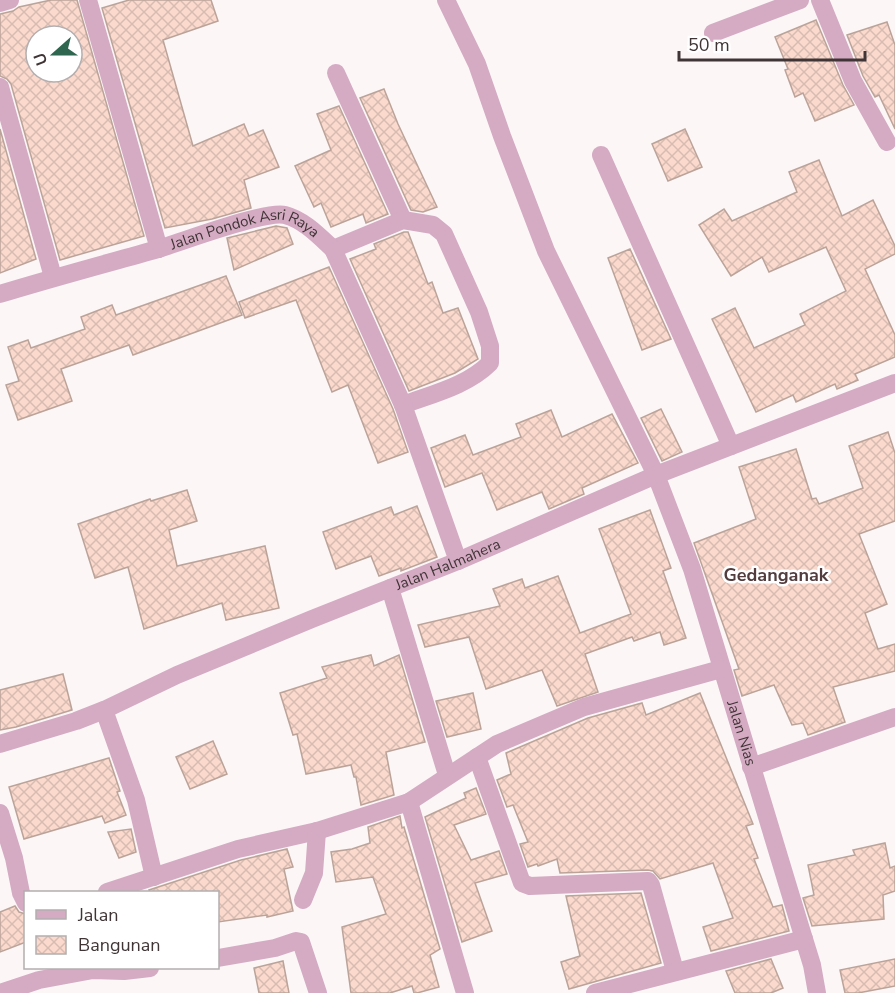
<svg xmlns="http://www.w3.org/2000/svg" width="895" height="993" font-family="'Nunito Sans',sans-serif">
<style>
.building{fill:url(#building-cross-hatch);stroke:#bba399;stroke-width:1.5;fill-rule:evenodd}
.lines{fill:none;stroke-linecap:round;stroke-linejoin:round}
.street{stroke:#d4abc3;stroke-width:18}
.labels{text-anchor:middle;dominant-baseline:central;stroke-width:5;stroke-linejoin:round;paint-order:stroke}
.street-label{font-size:15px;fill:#403536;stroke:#fff}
.quarter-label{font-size:18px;font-weight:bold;fill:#523c3e;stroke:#fff}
</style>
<defs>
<pattern id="building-cross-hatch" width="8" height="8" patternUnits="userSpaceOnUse" patternTransform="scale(1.5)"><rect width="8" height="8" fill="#fbdacd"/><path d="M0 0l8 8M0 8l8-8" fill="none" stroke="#d8bcb1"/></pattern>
</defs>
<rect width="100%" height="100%" fill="#fcf6f7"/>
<g class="building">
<path d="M51 0H77L144 236 60 260 11 84 7 79 0 76V14L13 11 19 7ZM36 36H72V72H36Z"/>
<path d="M129 0H211L218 21 163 40 193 146 244 124 249 136 263 130 279 167 244 180 251 208 212 219 165 228 102 8Z"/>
<path d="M816 20 843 85 854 105 815 121 803 93 795 97 785 70 788 69 775 37Z"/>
<path d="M887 22 895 45V129L879 95 875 97 863 76 847 35Z"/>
<path d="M384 89 398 124 437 207 423 212 411 210 360 98Z"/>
<path d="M339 106 388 214 366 223 363 214 331 227 321 203 314 207 295 166 331 150 317 114Z"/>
<path d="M0 129 36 259 0 273Z"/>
<path d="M685 129 702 167 668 181 652 144Z"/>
<path d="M819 160 842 216 873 200 895 246V254L865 269 895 335V357L855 374 858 380 837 389 835 384 796 402 793 395 756 412 712 319 735 308 754 348 805 325 800 314 846 291 826 247 769 272 762 257 731 276 699 225 724 209 732 221 797 192 789 172Z"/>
<path d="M276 226 287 228 293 244 234 270 227 238Z"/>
<path d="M404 232H408L428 284 432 282 443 313 458 308 478 359 455 373 409 391 350 259 376 249 374 244Z"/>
<path d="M630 249 671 339 642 350 608 258Z"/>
<path d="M329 267 393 409 408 452 378 463 348 385 332 392 296 300 245 318 239 302Z"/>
<path d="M226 276 242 315 133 355 129 345 61 369 72 401 18 420 6 385 19 381 8 347 28 340 31 348 85 329 81 317 112 305 116 315Z"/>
<path d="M661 409 682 452 662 461 641 418Z"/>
<path d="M551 410 562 437 612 414 638 463 582 488 584 494 549 509 542 492 497 510 482 473 445 487 431 448 465 435 473 455 521 437 516 424Z"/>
<path d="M888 432 895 453V521L859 534 887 604 865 613 878 649 895 644V671L833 687 845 722 808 735 803 723 792 725 774 685 742 696 734 670 739 669 694 543 756 519 739 467 796 449 812 499 816 498 819 504 863 488 849 446Z"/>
<path d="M187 490 197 521 169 530 177 566 265 546 279 608 226 620 222 603 144 629 128 567 95 578 78 524 150 499 151 501Z"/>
<path d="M417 506 437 557 401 571V568L379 576 371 556 336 569 323 532 391 507 394 515Z"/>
<path d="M650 510 671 568 663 571 686 638 664 645 660 632 634 641 632 637 585 654 598 692 557 706 542 670 486 689 469 637 425 647 418 625 500 606 493 589 522 579 525 588 558 576 580 633 631 614 599 529Z"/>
<path d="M371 655 374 666 399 655 425 742 386 752 394 795 361 805 356 777H354L351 765 306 774 297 734 293 735 280 693 327 678 322 667Z"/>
<path d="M63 674 72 710 16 727 0 730V690Z"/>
<path d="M473 693 481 729 447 737 436 701Z"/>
<path d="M700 693 753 824 746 826 758 858 754 859 773 907 782 905 789 931 711 951 703 927 733 918 713 863 660 879 653 871 648 870 560 873 557 859 538 866 537 864 528 867 520 844 528 842 513 805 507 807 497 780 511 774 506 753 588 718 642 703 646 715Z"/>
<path d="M213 741 227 774 190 789 176 757Z"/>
<path d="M109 758 120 791 117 792 126 815 105 823 102 816 24 839 9 787Z"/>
<path d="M476 788 486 814 454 825 471 860 499 851 507 874 475 883 492 931 462 942 425 817 466 798 464 793Z"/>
<path d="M400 816 402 828 404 827 440 949 430 955 439 987 417 993H414L412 986 390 993H351L342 927 386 914 373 877 336 882 331 852 352 849 370 843 368 827Z"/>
<path d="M131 829 136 852 119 858 108 832Z"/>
<path d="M885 843 890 868 895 866V891L883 895 884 919 812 926 803 898 814 895 808 865 855 855 853 850Z"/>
<path d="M287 849 293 867 284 869 293 911 267 917V915L218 922V892H150L149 890 241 860Z"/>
<path d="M641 893 661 963 569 989 561 962 580 956 566 896Z"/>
<path d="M15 906 19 912 26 914V942L0 952V912Z"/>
<path d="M771 959 783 988 771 993H735L726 971Z"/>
<path d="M895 959V986L858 993H845L840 970Z"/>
<path d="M283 961 289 993H259L254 968Z"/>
</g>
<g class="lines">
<g class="street">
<path d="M88 0 159 249"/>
<path id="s1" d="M446 0 477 64 502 136 546 251 656 475 692 569 800 926 812 965 817 993"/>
<path d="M820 0 853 81 887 142"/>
<path d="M0 3 10 0"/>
<path d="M713 33 800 0"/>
<path d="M336 73 403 220"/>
<path d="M0 87 53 277"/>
<path d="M601 155 731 446"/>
<path d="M333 249 403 220 433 225 444 234 479 312 490 346V363C467 386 432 394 403 405"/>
<path id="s2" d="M0 294C52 278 105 264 158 249 182 242 265 210 285 215 304 220 319 236 333 249L403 405 458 561"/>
<path d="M390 588 447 775"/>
<path d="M104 710 136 800 154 877"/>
<path id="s3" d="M0 744 76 721 104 710 177 675 312 619 458 561 656 475 895 383"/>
<path d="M477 757 522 883 530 886 648 881 651 885 675 971"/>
<path d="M751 767 895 717"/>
<path d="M409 802 465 993"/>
<path d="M0 813 14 858 21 893 26 903"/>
<path d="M107 892 238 849 317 831 409 802 497 744 584 707 721 669"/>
<path d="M303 900 314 873 317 831"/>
<path d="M218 958 275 948 296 941 301 942 318 993"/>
<path d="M0 993 39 980 93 970 124 971 150 968"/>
<path d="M595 993 804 939"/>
</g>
</g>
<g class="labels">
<g class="street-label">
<text stroke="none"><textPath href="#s2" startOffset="256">Jalan Pondok Asri Raya</textPath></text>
<text stroke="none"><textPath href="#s3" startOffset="483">Jalan Halmahera</textPath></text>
<text stroke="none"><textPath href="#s1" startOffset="792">Jalan Nias</textPath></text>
</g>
<g class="quarter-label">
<text x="776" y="575">Gedanganak</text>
</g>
</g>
<rect x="24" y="891" width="195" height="78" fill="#ffffff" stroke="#b3aeaf" stroke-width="1.5"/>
<rect x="36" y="910" width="30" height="9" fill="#d4abc3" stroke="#b3aeaf" stroke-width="1.5"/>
<text x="78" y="921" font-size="18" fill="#403536">Jalan</text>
<rect x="36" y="936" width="30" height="18" fill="url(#building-cross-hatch)" stroke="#b3aeaf" stroke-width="1.5"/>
<text x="78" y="951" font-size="18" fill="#403536">Bangunan</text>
<g transform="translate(54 54) rotate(249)"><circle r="28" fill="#ffffff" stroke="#b3aeaf" stroke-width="1.5"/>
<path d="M0-4.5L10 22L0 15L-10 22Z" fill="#2e664f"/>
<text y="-9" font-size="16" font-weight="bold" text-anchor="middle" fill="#403536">U</text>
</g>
<path d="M679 51v9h186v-9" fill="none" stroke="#403536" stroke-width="3"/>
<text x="688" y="51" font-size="18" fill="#403536" stroke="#ffffff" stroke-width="4.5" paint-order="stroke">50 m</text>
</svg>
